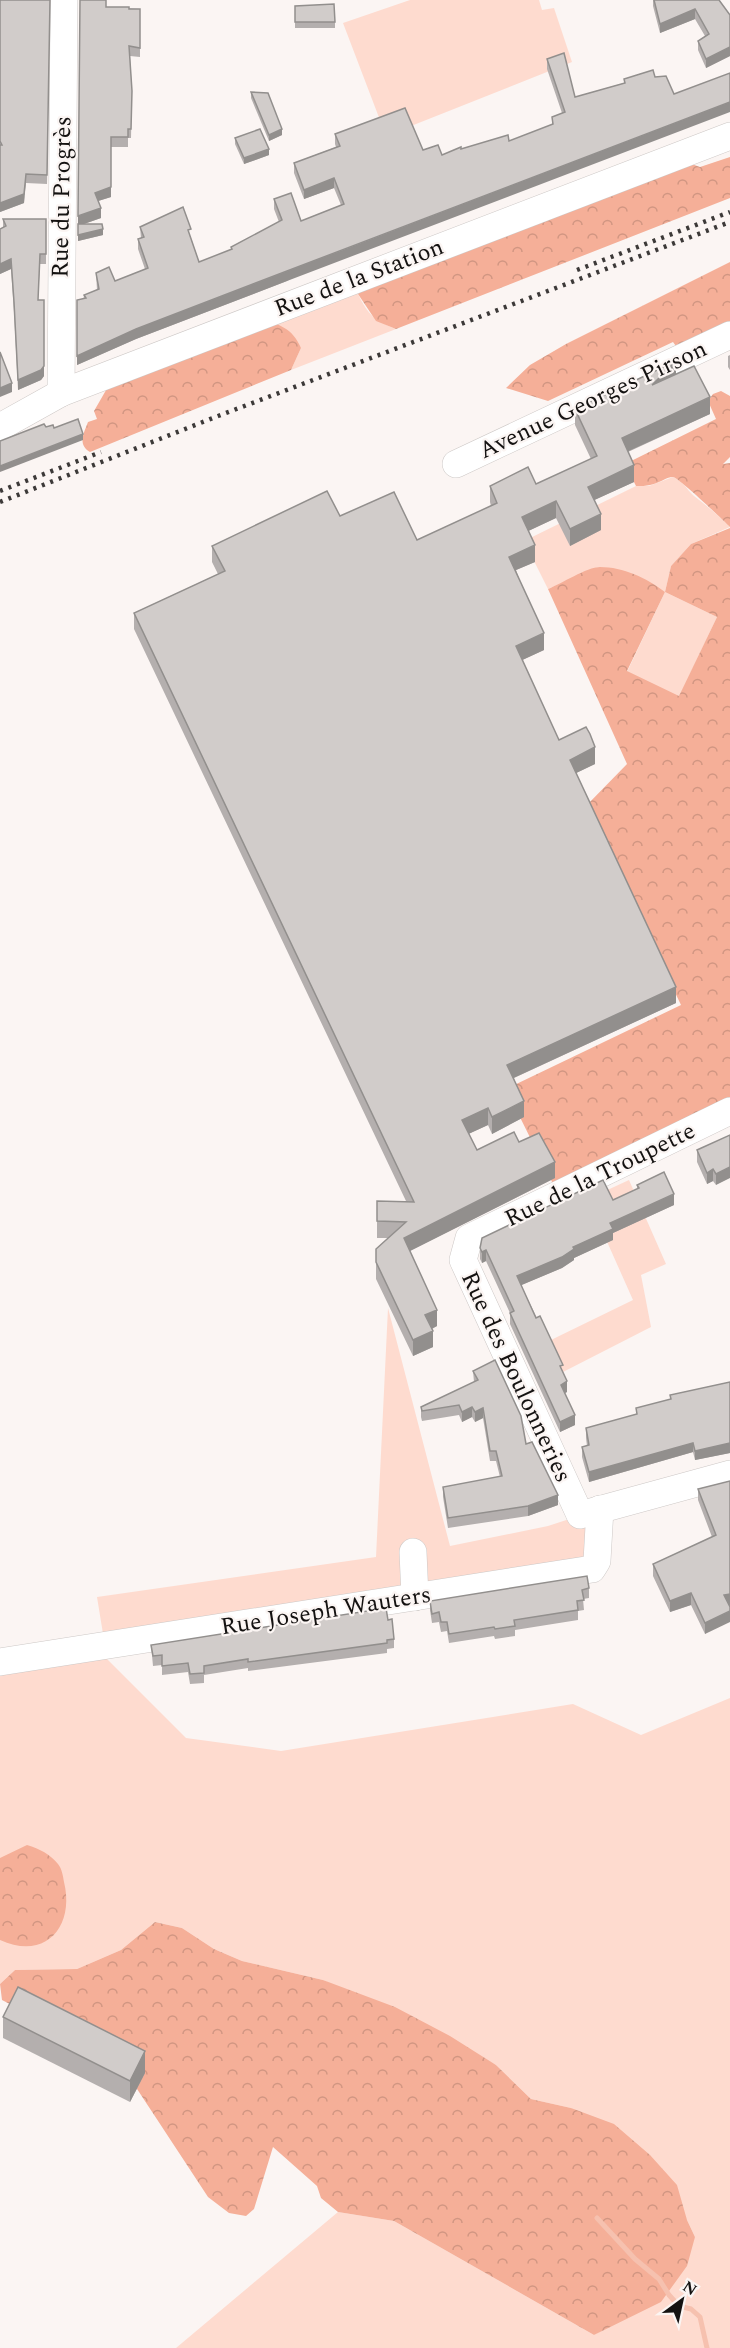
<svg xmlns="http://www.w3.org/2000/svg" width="730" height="2348" font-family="Spectral,serif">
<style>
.grass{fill:#fedbcf}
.forest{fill:url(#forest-crowns);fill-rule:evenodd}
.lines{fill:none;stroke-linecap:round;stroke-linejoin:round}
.stream{stroke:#f6c1af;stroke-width:5}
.minor-casing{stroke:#cdc8c6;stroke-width:28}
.minor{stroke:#fff;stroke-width:27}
.rail{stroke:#3c3938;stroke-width:4.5;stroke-dasharray:3 6;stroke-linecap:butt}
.wall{fill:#b4afae}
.shaded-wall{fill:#928f8d}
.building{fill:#d1ccca;stroke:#928f8d;stroke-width:1.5}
.labels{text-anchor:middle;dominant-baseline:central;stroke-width:4.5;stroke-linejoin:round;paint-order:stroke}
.street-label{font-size:24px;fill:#141211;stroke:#fbf5f3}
</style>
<defs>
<pattern id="forest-crowns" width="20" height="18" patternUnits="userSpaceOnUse" patternTransform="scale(1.5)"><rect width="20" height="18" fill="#f5af98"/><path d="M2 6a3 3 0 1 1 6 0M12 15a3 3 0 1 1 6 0" fill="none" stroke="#d19682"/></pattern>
</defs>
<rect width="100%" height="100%" fill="#fbf5f3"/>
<g class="grass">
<path d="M410 0H539L542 10 554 8 572 62 406 128H383L343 23Z"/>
<path d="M368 274 358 294C368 315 375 321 396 329L291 370 301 348 258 317Z"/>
<path d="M673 477C684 481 686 489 694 496 707 506 718 515 730 527L691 544 671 566 665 592 717 617 679 697 627 672 665 592 598 567 548 589 524 541 636 486H649Z"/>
<path d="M629 1180 666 1264 641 1275 651 1327 563 1372 544 1345 553 1339 633 1300 588 1199Z"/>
<path d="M388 1308 450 1546 548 1526 600 1509 597 1561 106 1658 186 1738 281 1751 573 1704 641 1735 730 1698V2348H176L338 2212 394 2221 594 2335 610 2326 695 2237 687 2220 571 2108 531 2099 496 2065 323 1980 242 1961 214 1949 182 1928 155 1922 121 1950 77 1969 15 1970 0 1984V1662L105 1646 97 1597 376 1557Z"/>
</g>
<g class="forest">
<path d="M672 157 700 167 730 157V198L396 329 376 321 358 294 368 274Z"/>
<path d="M730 262V335L684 357 673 342 548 401 506 388 530 365 566 344Z"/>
<path d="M258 317C279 325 292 327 301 348L291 370 90 452C77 444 84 433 88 422L97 419 94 411 109 385Z"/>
<path d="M721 391 730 396V457L723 464 730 463V527C723 520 678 477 673 477 666 477 658 484 650 485 646 486 641 486 636 486L625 464 716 419 708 401 713 394Z"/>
<path d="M730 528V1111L558 1194 506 1089 681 1005 586 806 627 764 548 589C561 584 587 567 600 567 623 567 647 578 665 592L671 566 691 544ZM665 592 717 617 679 696 627 671Z"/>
<path d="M27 1845C40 1849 50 1854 58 1864 62 1869 63 1876 64 1882 75 1927 45 1961 0 1940V1858Z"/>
<path d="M155 1922 182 1928 214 1949 242 1961 323 1980 395 2007 450 2036 496 2065 531 2099 571 2108 614 2124 650 2155 677 2185 687 2220 695 2237 687 2266 661 2302 594 2335 394 2221 338 2212 321 2198 317 2186 273 2147 254 2209 246 2216 229 2213 208 2197 118 2060 2 2000 0 1984 15 1970 77 1969 121 1950Z"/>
</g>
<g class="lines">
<path class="stream" d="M597 2218 635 2259 659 2279 669 2295 679 2306 691 2309 700 2317 707 2348"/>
<g class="minor-casing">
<g id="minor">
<path d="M61 393 64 0"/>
<path d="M0 427 61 393 730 136"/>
<path d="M456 464 730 335"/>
<path d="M730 1111 469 1238 463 1260 580 1515 730 1474"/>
<path d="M413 1552 415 1597"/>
<path d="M0 1662 592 1569 597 1561 600 1509"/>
</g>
</g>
<use href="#minor" class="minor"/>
<g class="rail">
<path d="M577 270 730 212"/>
<path d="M0 491 101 452"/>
<path d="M0 502 218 416 730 222"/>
</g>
</g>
<g class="wall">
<path d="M0 0H50L47 184 26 183 24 203 0 212Z"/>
<path d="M653 0H719L730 15V56L706 68 698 50V41L705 36 695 19 660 33 653 6Z"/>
<path d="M295 6 335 22V28H295Z"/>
<path d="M106 7 140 9V57L130 56 132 91 131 138H128V147H111V197L98 201 101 218 84 224 103 235 78 241Z"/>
<path d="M547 59 575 97 624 83V79L653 70 287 281 136 339 77 365 84 295 97 290 96 273 115 281 145 269 138 249V239L141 238 140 227 191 238 199 262 231 250V247L279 222 274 209V199L301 221 341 205 334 188 304 199 294 173V163L336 147 335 144V134L423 150 442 155 461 149 509 141 552 125V117L562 113 547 69Z"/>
<path d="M251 92 282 135 269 141 251 98Z"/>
<path d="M235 138 269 155 244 164 235 144Z"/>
<path d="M3 219H46V264H40L38 300 44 376 41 380 18 390 14 312 11 269 0 274V229L3 227Z"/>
<path d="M730 355V370L728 367V356Z"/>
<path d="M676 374 710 414 628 452 634 482 594 500 601 530 570 546 556 518 528 531 535 562 516 570 544 650 522 660 559 740 595 764 576 773 676 1003 514 1078 524 1117 492 1134 488 1125 468 1134 477 1150 519 1142 555 1178 410 1251 437 1326 432 1329 433 1347 413 1356 376 1279V1249L388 1238H377V1201H406L134 629V613L218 574 212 562V546L340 516 417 540 491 506 490 502V486L536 484 591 459 575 425V409Z"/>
<path d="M730 1135 716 1185 713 1181 707 1184 697 1162V1150Z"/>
<path d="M637 1185 674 1205 613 1233V1240L574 1258V1260L562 1268 521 1285 563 1372 567 1392 565 1393 575 1425 560 1432 510 1324V1313L486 1261 482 1263 480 1259V1248L613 1200 637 1189Z"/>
<path d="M473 1371 526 1444 558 1505 528 1516 448 1528 443 1497V1487L500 1477 496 1461H490L483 1418 475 1422 472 1417 462 1422 459 1415 422 1421 421 1417V1407L474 1382Z"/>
<path d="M730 1382V1453L695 1460 693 1452 589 1482 582 1457V1447L587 1446 586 1438V1428L637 1414 670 1400V1395Z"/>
<path d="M730 1481V1605L705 1634 691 1605 670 1612 653 1576V1564L712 1537 698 1500V1489Z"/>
<path d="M589 1588V1598L583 1599 584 1610 578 1611V1620L515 1630V1636L495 1639 494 1636 449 1643 447 1631 441 1632 439 1622 432 1623 430 1610V1601Z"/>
<path d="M388 1620 394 1639V1648L387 1649V1653L248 1671V1668L204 1675V1683L190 1684 188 1672 162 1675V1665L153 1666 151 1645Z"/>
<path d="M3 2017 145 2073 130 2102 3 2038Z"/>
</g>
<g class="shaded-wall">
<path d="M695 9V19L660 33V24Z"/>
<path d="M730 47V56L706 68V59Z"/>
<path d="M730 102V112L287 281 136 339 77 365V356L136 329Z"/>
<path d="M282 129V135L269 141V135Z"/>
<path d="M111 137V197L95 202V193Z"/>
<path d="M269 149V155L244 164V158Z"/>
<path d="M26 174 24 203 0 212V203Z"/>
<path d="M334 178V188L304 199V190Z"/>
<path d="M101 208V218L78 226V216Z"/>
<path d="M103 229V235L78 241V235Z"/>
<path d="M11 259V269L0 274V264Z"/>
<path d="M44 310V376L41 380 18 390V380Z"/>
<path d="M676 361V378L652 385Z"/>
<path d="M12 383V392L0 397V388Z"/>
<path d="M710 397V414L622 454V438Z"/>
<path d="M83 434V440L0 472V466Z"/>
<path d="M634 465V482L588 503V487Z"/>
<path d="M556 501V518L522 534V517Z"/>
<path d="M601 514V530L570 546V529Z"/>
<path d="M535 545V562L509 573V557Z"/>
<path d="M544 633V650L516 663V646Z"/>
<path d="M595 747V764L570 776V760Z"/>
<path d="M676 987V1003L507 1081V1065Z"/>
<path d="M524 1101V1117L492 1134V1117Z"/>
<path d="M488 1108V1125L462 1137V1120Z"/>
<path d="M555 1162V1178L404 1254V1238Z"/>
<path d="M730 1167V1178L716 1185V1174Z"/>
<path d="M713 1169V1181L707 1184V1173Z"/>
<path d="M674 1194V1205L613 1233V1240L574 1258V1260L562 1268 517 1287V1276L573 1247 610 1223Z"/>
<path d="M486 1250V1261L482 1263V1252Z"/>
<path d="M437 1310V1326L425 1332V1315Z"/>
<path d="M433 1331V1347L413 1356V1340Z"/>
<path d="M567 1381V1392L561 1395V1385Z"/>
<path d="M472 1407V1417L462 1422V1412Z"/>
<path d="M483 1408V1418L475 1422V1412Z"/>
<path d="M575 1415V1425L560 1432V1422Z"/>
<path d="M693 1443V1452L589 1482V1472Z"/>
<path d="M730 1443V1453L695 1460V1451Z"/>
<path d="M558 1495V1505L528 1516V1506Z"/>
<path d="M691 1593V1605L670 1612V1601Z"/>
<path d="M730 1594V1605L724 1607V1595Z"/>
<path d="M730 1611V1622L705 1634V1623Z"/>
<path d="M145 2051V2073L130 2102V2081Z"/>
</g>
<g class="building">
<path d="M0 0H50L47 175 26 174 24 194 0 203V145H2L0 141Z"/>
<path d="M80 0H106V7H129V9H140V48L129 46 132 91 131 129H128V137H111V187L95 193 101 208 78 216Z"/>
<path d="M654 0H719L730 15V47L706 59 698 41 709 34 695 9 660 24Z"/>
<path d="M334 4 335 22H295V6Z"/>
<path d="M564 53 575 97 625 83 624 79 653 70 655 77 666 76 674 94 730 73V102L287 271 136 329 77 356V300L86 298 84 295 99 289 96 273 109 267 115 281 148 268 138 239 144 237 140 227 183 207 191 229 188 230 199 262 232 249 231 247 282 220 274 199 291 193 301 221 344 204 334 178 304 190 294 163 340 146 335 134 405 108 423 150 438 145 442 155 461 147V149L508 135 509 141 553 124 552 117 565 112 547 59Z"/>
<path d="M251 92 268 93 282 129 269 135Z"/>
<path d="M260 129 269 149 244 158 235 138Z"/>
<path d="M3 219H46V254H40L38 300H44V366L41 370 18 380 14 302 11 259 0 264V229L6 226Z"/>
<path d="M78 224H102L103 229 78 235Z"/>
<path d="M0 352 12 383 0 388Z"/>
<path d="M676 361 652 385 694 366 710 397 622 438 634 465 588 487 601 514 570 529 556 501 522 517 535 545 509 557 544 633 516 646 559 740 586 727 590 734 595 747 570 760 676 987 507 1065 524 1101 492 1117 488 1108 462 1120 477 1150 514 1132 519 1142 539 1133 555 1162 404 1238 437 1310 425 1315 433 1331 413 1340 376 1262V1249L406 1222 377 1221V1201L414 1202 134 613 225 571 212 546 327 491 340 516 394 492 417 540 497 503 490 486 528 467 536 484 597 456 575 409Z"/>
<path d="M78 419 83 434 0 466V441L44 424 46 427 53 425 54 428Z"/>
<path d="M730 1135V1167L716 1174 713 1169 707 1173 697 1150Z"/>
<path d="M664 1172 674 1194 610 1223 613 1229 573 1247 574 1249 562 1257 517 1276 536 1318 540 1316 563 1365 560 1366 567 1381 561 1385 575 1415 560 1422 510 1313 514 1311 486 1250 482 1252 480 1248 482 1238 603 1180 613 1200 639 1188 637 1185Z"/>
<path d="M495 1360 521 1416 526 1444 532 1442 558 1495 528 1506 448 1518 443 1487 502 1476 496 1451H490L483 1408 475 1412 472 1407 462 1412 459 1405 422 1411 421 1407 478 1380 473 1371Z"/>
<path d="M730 1382V1443L695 1451 693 1443 589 1472 582 1447 589 1445 586 1428 637 1414 636 1408 671 1399 670 1395Z"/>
<path d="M730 1481V1594L724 1595 730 1607V1611L705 1623 691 1593 670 1601 653 1564 716 1535 698 1489Z"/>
<path d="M587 1576 589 1588 582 1590 584 1600 577 1601 578 1610 514 1620 515 1626 495 1629 494 1627 449 1634 447 1622H441L439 1612 432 1614 430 1601Z"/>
<path d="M386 1608 388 1620 392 1619 394 1639 387 1640V1643L248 1662V1659L204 1666V1673L190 1674 188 1663 162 1666V1655L153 1656 151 1645Z"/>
<path d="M18 1987 145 2051 130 2081 3 2017Z"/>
</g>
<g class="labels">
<g class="street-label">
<text transform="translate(62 197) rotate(-89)">Rue du Progrès</text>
<text transform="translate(359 278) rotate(-21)">Rue de la Station</text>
<text transform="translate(593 400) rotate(-25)">Avenue Georges Pirson</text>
<text transform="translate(600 1175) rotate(-26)">Rue de la Troupette</text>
<text transform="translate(516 1377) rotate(65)">Rue des Boulonneries</text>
<text transform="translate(326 1611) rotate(-9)">Rue Joseph Wauters</text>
</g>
</g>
<g transform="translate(682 2300) rotate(33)" stroke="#fbf5f3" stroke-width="4.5" paint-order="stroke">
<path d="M0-4.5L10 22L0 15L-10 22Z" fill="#141211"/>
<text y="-9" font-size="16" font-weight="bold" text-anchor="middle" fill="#141211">N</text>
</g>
</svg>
